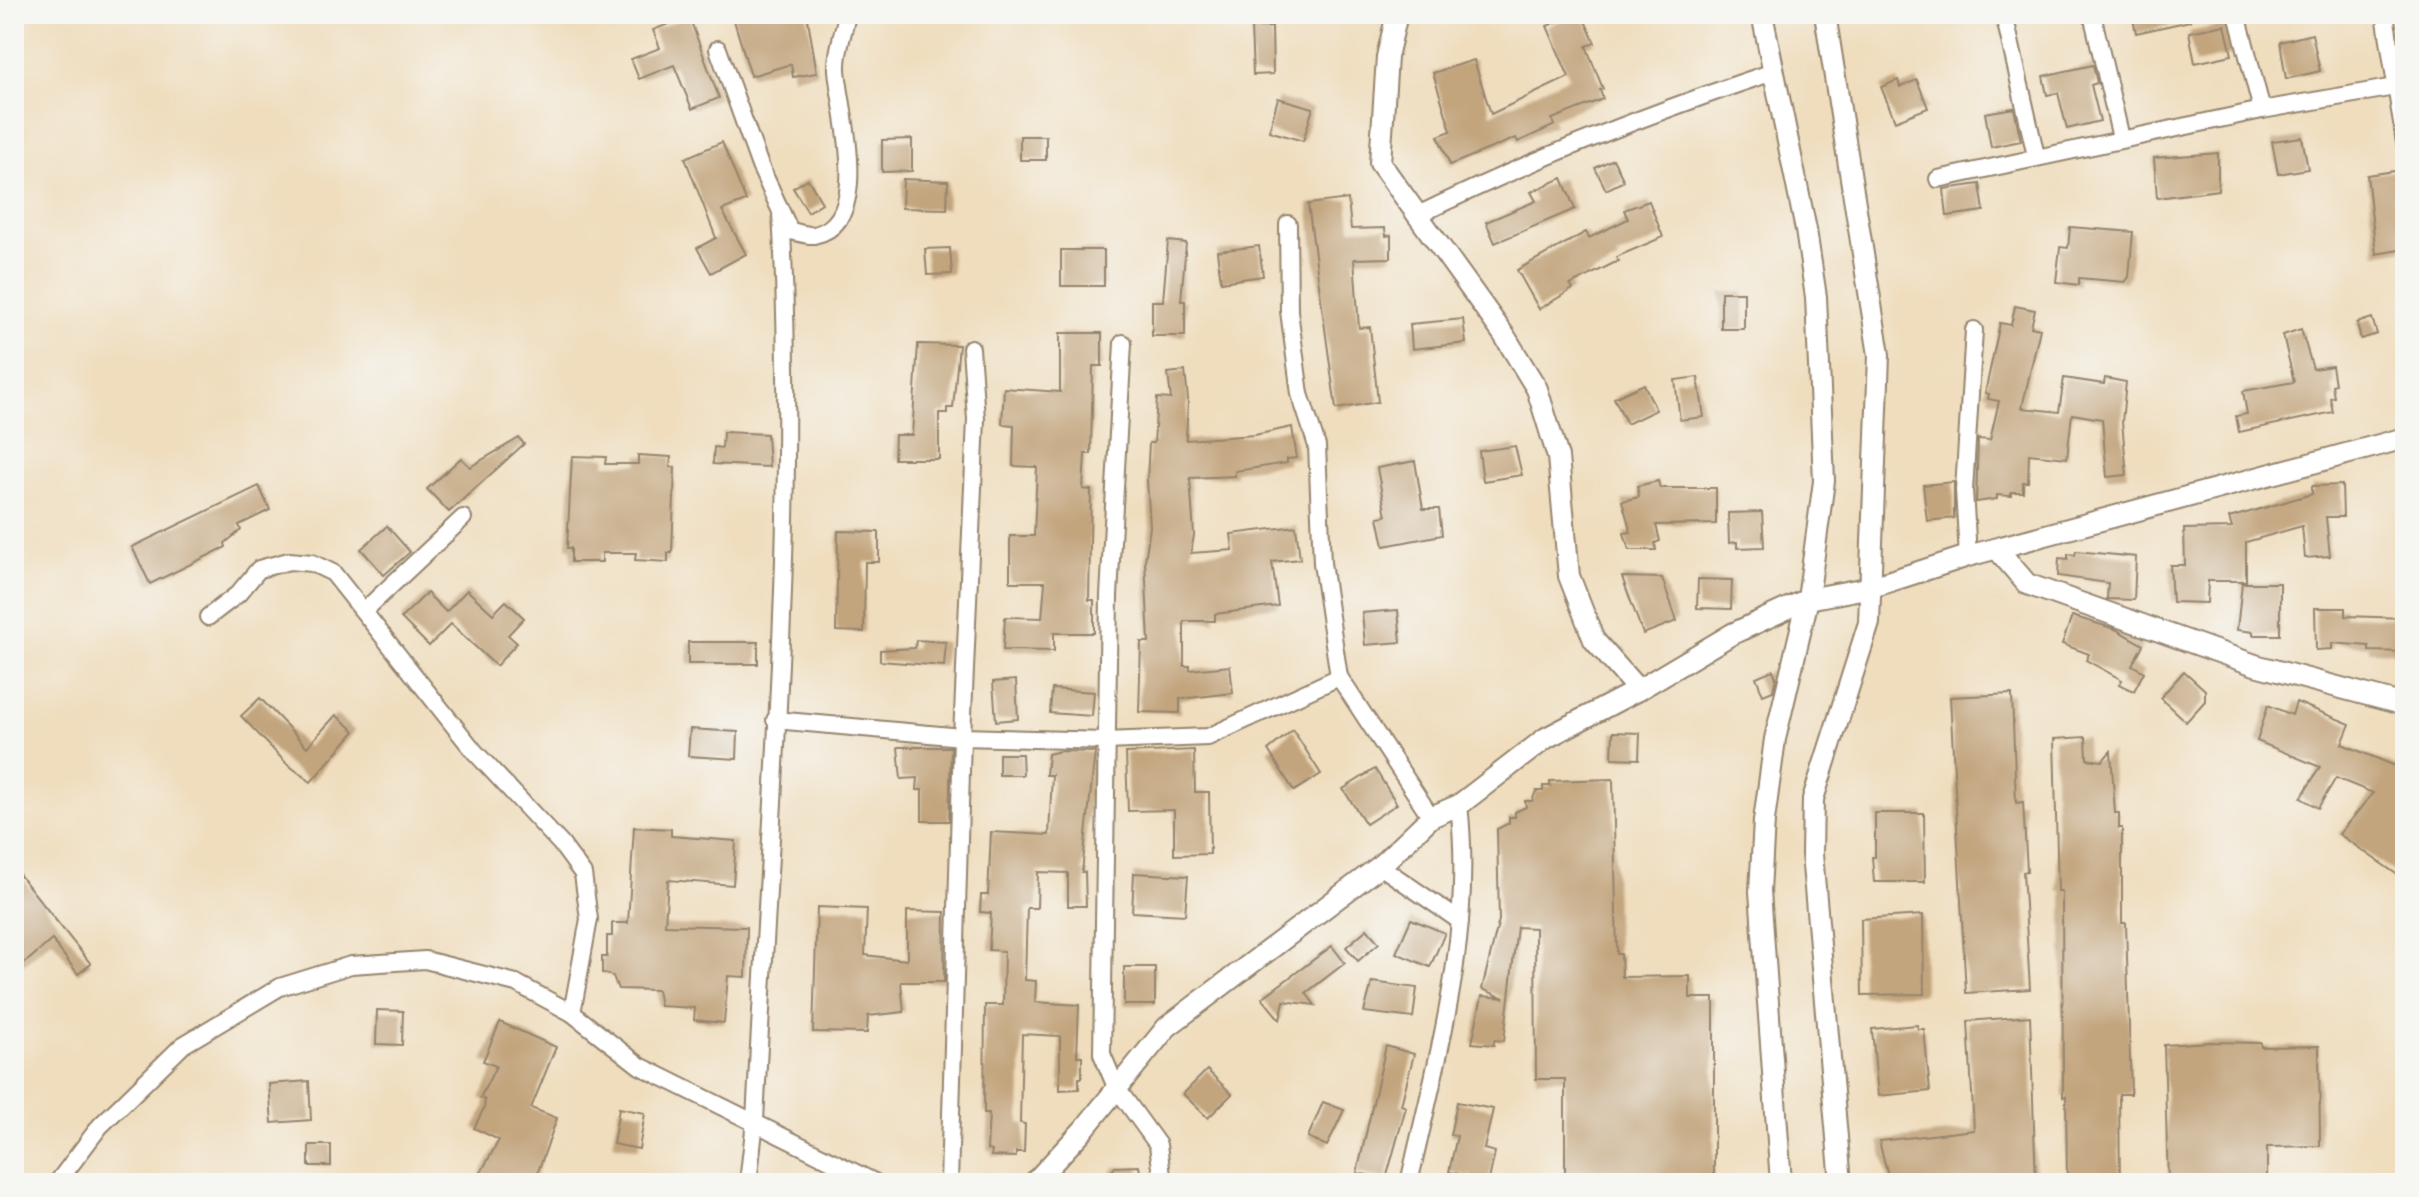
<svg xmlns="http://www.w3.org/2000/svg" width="2419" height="1197" font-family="Cardo,serif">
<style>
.building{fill:#c2a47d}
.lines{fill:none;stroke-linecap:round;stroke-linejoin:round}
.minor-casing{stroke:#95846e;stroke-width:20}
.tertiary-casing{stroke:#95846e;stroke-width:24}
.minor{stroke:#fff;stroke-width:16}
.tertiary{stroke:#fff;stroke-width:20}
</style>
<rect width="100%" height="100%" fill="#f6f6f2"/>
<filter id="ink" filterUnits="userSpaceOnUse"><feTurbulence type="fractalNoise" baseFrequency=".0125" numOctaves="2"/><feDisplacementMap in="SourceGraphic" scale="16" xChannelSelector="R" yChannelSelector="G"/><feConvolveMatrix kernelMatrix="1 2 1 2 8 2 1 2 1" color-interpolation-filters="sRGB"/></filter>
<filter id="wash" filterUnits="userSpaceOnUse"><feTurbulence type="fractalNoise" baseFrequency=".006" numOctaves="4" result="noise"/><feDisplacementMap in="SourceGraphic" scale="32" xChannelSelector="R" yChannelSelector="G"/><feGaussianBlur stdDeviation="1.8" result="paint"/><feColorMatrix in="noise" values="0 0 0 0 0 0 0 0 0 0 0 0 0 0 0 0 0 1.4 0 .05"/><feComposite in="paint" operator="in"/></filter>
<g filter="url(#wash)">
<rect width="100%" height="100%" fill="#efddbd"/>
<g id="blocks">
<g class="building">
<path d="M732 14H807L817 73 793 77 791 64 751 76Z"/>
<path d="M1575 14H1582L1595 43 1586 46 1603 89 1600 90 1603 99 1552 119 1555 125 1518 142 1516 138 1450 165 1438 136 1451 131 1433 73 1474 60 1491 114 1569 77 1547 26Z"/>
<path d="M2132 14H2189L2190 21 2136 33Z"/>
<path d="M689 16 719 98 692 109 674 65 639 79 631 59 660 48 653 30Z"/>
<path d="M2225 25 2232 55 2195 63 2189 32Z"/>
<path d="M1251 27H1272L1273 74 1253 75Z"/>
<path d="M2312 34 2320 71 2286 79 2280 42Z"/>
<path d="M2093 65 2097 83 2091 85 2100 121 2067 129 2058 93 2047 95 2043 76Z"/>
<path d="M1898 80 1900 87 1917 80 1928 108 1895 121 1881 87Z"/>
<path d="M1278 98 1313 108 1303 141 1269 131Z"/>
<path d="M2014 108 2021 141 1991 147 1985 113Z"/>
<rect x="1020" y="136" width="26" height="24"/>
<path d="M2302 137 2308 169 2278 174 2272 141Z"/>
<path d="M912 139V171L882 172V140Z"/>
<path d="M722 142 746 201 722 210 746 254 711 273 697 248 716 238 685 158Z"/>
<path d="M2218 153V190L2157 198 2154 158Z"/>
<path d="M1613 159 1624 181 1606 190 1595 168Z"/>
<path d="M2395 171 2405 226V249L2376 254 2367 175Z"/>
<path d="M1562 178 1575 209 1495 243 1486 222 1536 201 1531 192Z"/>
<path d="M808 179 822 203 808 212 793 188Z"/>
<path d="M903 179 948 181 947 209 902 208Z"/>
<path d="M1980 184 1984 211 1947 216 1944 189Z"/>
<path d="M1348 199 1351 229 1385 228 1386 236 1391 235V258L1354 259 1359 328 1370 327 1378 402 1336 409 1308 204Z"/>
<path d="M1649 201 1663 237 1616 257 1618 261 1570 285 1573 289 1539 309 1517 270 1586 232 1589 238 1628 219 1624 210Z"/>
<path d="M2070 227 2133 232 2129 277 2125 282 2079 278V285L2056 282 2060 247 2068 248Z"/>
<path d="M1168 241 1186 243 1181 301H1185V336H1152V301H1163Z"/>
<path d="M1259 246 1263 276 1221 282 1217 251Z"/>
<path d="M950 248 952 274 927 275 925 249Z"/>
<rect x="1061" y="250" width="43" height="36"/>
<rect x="1721" y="292" width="23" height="37"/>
<path d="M2015 306 2035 310 2031 327 2040 329 2022 408 2059 412 2064 378 2104 384 2105 378 2126 382 2122 422 2127 475 2107 477 2102 419 2072 414 2067 458 2029 454 2028 482H2023V492H2011V496L1997 495V499L1976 502 1978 439 1990 440 1999 401 1988 399 1989 394 1985 393 2000 323 2011 325Z"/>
<path d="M2372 318 2377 334 2361 339 2357 323Z"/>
<path d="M1463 319 1466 343 1412 349 1410 324Z"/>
<path d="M2301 329 2313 369 2332 366 2335 384 2332 385 2334 397 2330 398 2333 412 2239 432 2236 416 2247 414 2243 391 2294 382 2283 335Z"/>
<path d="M1060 333H1102V366H1093L1091 454H1085L1083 489 1091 490 1089 600H1094V633H1054V651L1003 650 1005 617 1042 618 1045 582H1010V536H1034L1037 467 1013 466 1014 425 1002 424 1004 388 1060 392Z"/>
<path d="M918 344 959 345 953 408H947V413H939V459H894L895 435H912Z"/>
<path d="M1185 371 1188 399 1186 440 1255 435 1292 427 1297 458 1287 459V463L1235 471V476L1190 478 1194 535 1191 553 1233 550 1231 534 1296 526 1300 559 1272 562 1278 606 1215 614V621H1184V666H1190V670L1230 666 1233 693 1180 699V713L1139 712 1141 642H1149L1145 561 1150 527 1147 480 1149 443H1154L1157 398 1171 399 1168 373Z"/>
<path d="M1698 377 1704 417 1680 420 1675 380Z"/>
<path d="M1644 384 1656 410 1627 424 1614 398Z"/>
<path d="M723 432 767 434 769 467 713 464 714 447 722 448Z"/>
<path d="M519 438 524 444 449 512 427 489 461 458 470 467Z"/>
<path d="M1515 446 1522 475 1483 481 1479 451Z"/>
<path d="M638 455 671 457 670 467H675L672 553H668V562L635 560 636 553H602V562H571V548H567L572 456 606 457 605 464H638Z"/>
<path d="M1415 461 1423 509H1439L1442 535 1384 546 1378 517 1386 516 1377 468Z"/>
<path d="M1658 481 1660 488H1716V524L1656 525 1660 541 1655 543 1656 550H1629L1624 533 1631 532 1622 501 1639 497 1637 486Z"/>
<path d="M1954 482V518L1927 521 1923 485Z"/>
<path d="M2342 485 2343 517H2326L2330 556 2305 558 2302 526 2246 542V581H2208L2207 603 2172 602 2170 565H2185L2184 529 2232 528 2229 518 2312 494V486Z"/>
<path d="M259 486 270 510 239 525 241 530 225 543 226 547 150 584 132 547Z"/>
<path d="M1762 512 1764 547 1737 548V542L1729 543 1728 513Z"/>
<path d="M387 526 410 552 384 575 361 549Z"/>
<path d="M838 531 879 532V562H865L864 632 836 631Z"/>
<path d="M2076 551 2136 557 2134 600 2107 599 2108 583 2058 576 2059 558 2068 559V554L2075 555Z"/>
<path d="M1622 577 1662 578 1677 621 1643 634Z"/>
<path d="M1698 579 1732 580 1731 609 1697 608Z"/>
<path d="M2242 583H2280V635H2253V632L2237 630Z"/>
<path d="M467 590 493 614 506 601 524 618 508 635 517 643 496 666 451 624 429 646 401 618 427 593 446 612Z"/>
<path d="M2315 608H2345V616L2405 618 2404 652 2369 651V646L2332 643V649L2316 650Z"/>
<path d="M1398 610 1401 642 1365 645 1362 613Z"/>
<path d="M2072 616 2115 629 2143 645 2132 665 2144 672 2134 691 2119 684 2122 680 2086 660 2089 654 2062 644Z"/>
<path d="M916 640 946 642 944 666 880 661V650L915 648Z"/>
<rect x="688" y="642" width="70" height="22"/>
<path d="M1773 670 1776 677 1773 691 1763 695 1756 677Z"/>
<path d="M2184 671 2205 690V701L2186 722 2160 698Z"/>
<path d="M1016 680 1018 719 996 721 993 682Z"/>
<path d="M1052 689 1094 692 1092 716 1050 713Z"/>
<path d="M2012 694 2016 803 2023 802 2027 871 2023 872 2030 989 1966 993 1950 697Z"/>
<path d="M260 698 307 747 336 715 355 731 311 782 287 764 241 716Z"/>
<path d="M2296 702 2350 724 2342 744 2405 770V880L2339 834 2373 793 2336 778 2318 808 2301 798 2320 767 2257 741 2268 705 2292 715Z"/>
<path d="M690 729 738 732 737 759 688 756Z"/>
<path d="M1293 730 1321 774 1294 791 1268 750Z"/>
<path d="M1613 732 1640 733 1639 759 1612 758Z"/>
<path d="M2086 737 2087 759 2102 761 2111 751 2115 813H2119V828H2122V923H2126L2131 1094H2119L2120 1183H2067L2066 1096 2063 1097 2062 891H2058L2054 739Z"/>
<path d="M898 747H951L949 821H922V790H917L918 778 901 779Z"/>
<path d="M1194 750 1195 792H1209L1210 854 1174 855V810L1128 811 1126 753Z"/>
<path d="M1060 751 1095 752 1082 872H1085L1086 906H1068V873L1038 872 1037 908H1027L1025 980 1036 981 1035 1002 1079 1005 1077 1056H1082V1078H1079V1089L1060 1090V1036L1022 1034 1020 1123 1025 1124 1024 1152H1016V1157L991 1156 992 1151 987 1150 989 1113H984L985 1005H1003L1004 951 989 950 991 913 980 912 981 895H988L991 832 1049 835 1052 775H1046L1048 754Z"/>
<path d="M999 754H1022L1023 775H999Z"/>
<path d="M1375 769 1397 804 1366 824 1343 789Z"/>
<path d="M1613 779 1617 954H1621L1622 977 1690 976V998H1714V1183H1565V1079H1536L1535 928 1517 927 1504 1041 1494 1040V1045L1472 1043 1482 996 1504 998 1482 989 1499 920 1497 829 1509 823V817H1515V812L1526 807 1525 801H1532L1536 791H1543V786H1550V781Z"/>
<path d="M1875 813H1924L1925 882H1874L1872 857H1875Z"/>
<path d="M634 827 671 829V836L736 841 733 885 668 880 665 925 747 927 746 977 728 976 724 1023 694 1020 695 1008 660 1006 657 990 618 989 613 976 602 973V957H607V936H612V923H628Z"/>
<path d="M14 868 91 964 78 974 52 940 14 972Z"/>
<path d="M1134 873 1188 876 1185 915 1132 912Z"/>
<path d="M817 907 867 909 865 955 907 960V911L945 912 944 982H901L904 1012 868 1016 867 1033 813 1032Z"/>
<path d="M1923 915 1924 994 1862 995 1861 919Z"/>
<path d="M1411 919 1445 933 1430 967 1396 953Z"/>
<path d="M1367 929 1379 943 1358 961 1346 947Z"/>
<path d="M1332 946 1345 963 1306 993 1315 1005 1284 1001 1280 1020 1262 998Z"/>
<rect x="1124" y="967" width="31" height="38"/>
<path d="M1372 982 1417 988 1413 1018 1364 1012Z"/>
<path d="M377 1010 403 1011 402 1045 376 1044Z"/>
<path d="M2030 1016 2036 1183H1890L1879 1141 1974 1130 1968 1021Z"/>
<path d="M500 1022 556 1047 531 1108 557 1118 534 1183H496L480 1174 499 1140 474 1128 484 1108 485 1100 480 1098 496 1066 483 1061Z"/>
<path d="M1917 1025 1918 1029H1924L1930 1091 1878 1096 1872 1029Z"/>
<path d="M2210 1042 2261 1043V1047L2319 1046 2320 1146 2267 1147V1183H2168L2164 1045Z"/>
<path d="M1386 1046 1414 1054 1401 1105 1406 1107 1386 1179 1357 1173Z"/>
<path d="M1207 1070 1232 1094 1208 1118 1183 1094Z"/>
<path d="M309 1081 311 1120 272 1123 269 1084Z"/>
<path d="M1323 1102 1344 1110 1327 1146 1308 1137Z"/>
<path d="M1457 1102 1493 1109 1484 1149 1495 1152 1489 1180 1449 1172 1457 1136 1450 1135Z"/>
<path d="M619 1108 645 1113 639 1149 613 1144Z"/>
<rect x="309" y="1145" width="22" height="21"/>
<path d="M1139 1166 1142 1183H1103L1115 1167Z"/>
</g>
</g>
</g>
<g filter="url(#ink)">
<use href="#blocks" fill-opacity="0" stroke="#95846e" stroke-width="2"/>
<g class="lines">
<g class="minor-casing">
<g id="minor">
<path d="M2004 14 2036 156"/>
<path d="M2092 14 2121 138"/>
<path d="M2237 14 2262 110"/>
<path d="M2385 14 2405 143"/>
<path d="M718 49 760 166 790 231C797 232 807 236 814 235 875 223 839 108 837 69 836 52 844 31 847 14"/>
<path d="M1938 179 2262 110 2395 87"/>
<path d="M1416 216C1532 159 1650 113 1773 72"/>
<path d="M1288 224 1289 311 1300 394 1317 446 1322 563 1339 677 1431 817"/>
<path d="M1123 343 1109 596 1102 1054 1116 1087 1158 1145 1163 1183"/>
<path d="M1968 556 1964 490 1974 330"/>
<path d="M365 610 463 518"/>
<path d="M208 617 238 594 259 569 289 561 312 563 333 573 474 751 561 844 583 874 589 919 572 1013"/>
<path d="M775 720 962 737 1105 741 1208 737 1339 677"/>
<path d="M1380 866 1460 921"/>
<path d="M57 1183 100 1126 183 1045 280 987 351 965 425 960 516 983 572 1013 640 1066 876 1183"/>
<path d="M748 1183 755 1121C770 822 798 511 781 213"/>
<path d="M949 1183 962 737 976 419 971 348"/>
<path d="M1409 1183C1437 1057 1474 935 1459 805"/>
</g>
</g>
<g class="tertiary-casing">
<g id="tertiary">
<path d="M1397 14 1387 57 1380 163 1504 335 1537 389 1558 457 1569 576 1594 640 1638 690"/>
<path d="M1762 14 1806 230 1816 297 1824 481 1808 599 1775 739 1764 821 1760 891 1781 1183"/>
<path d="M1825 14 1879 355 1869 623 1813 799 1812 854 1841 1183"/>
<path d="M1998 550 2027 584 2255 665 2405 705"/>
<path d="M1034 1183 1084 1129 1167 1027 1380 866 1431 817 1459 805 1546 738 1638 690 1732 634 1808 599 1872 587 1968 556 2405 438"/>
</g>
</g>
<use href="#minor" class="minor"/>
<use href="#tertiary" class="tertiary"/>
</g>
</g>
<rect width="2419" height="1197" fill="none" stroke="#f6f6f2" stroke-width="48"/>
</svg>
